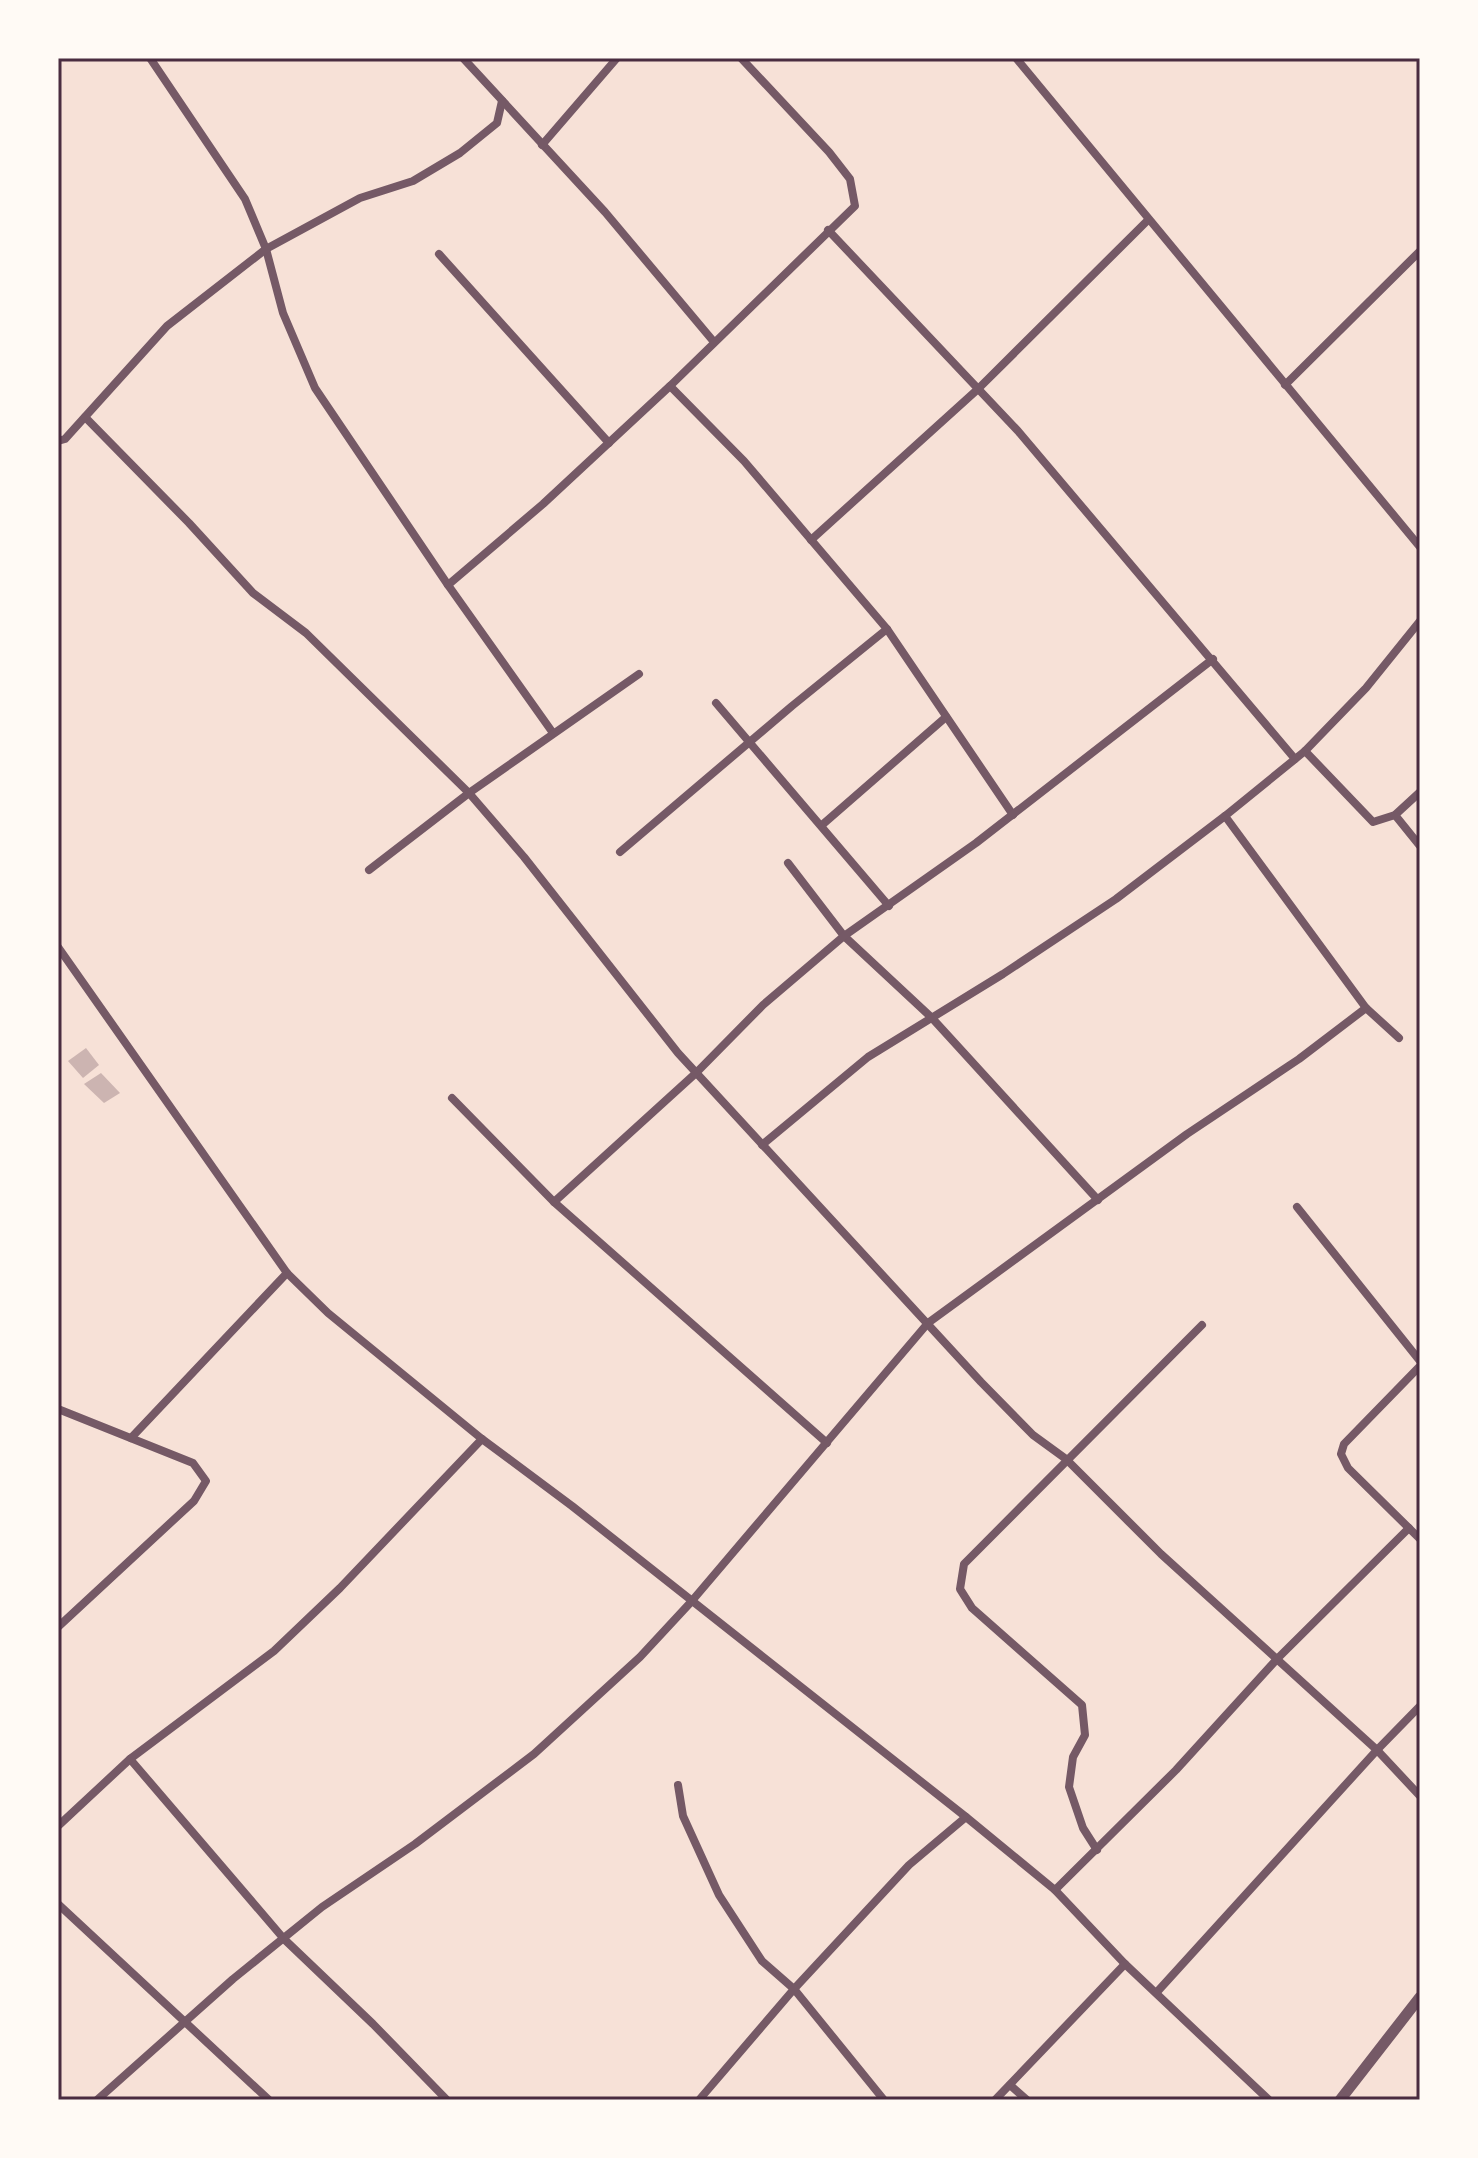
<svg xmlns="http://www.w3.org/2000/svg" width="1478" height="2158" font-family="Helvetica,sans-serif">
<style>
.building{fill:#ccb4b1}
.lines{fill:none;stroke-linecap:round;stroke-linejoin:round}
.minor{stroke:#755966;stroke-width:8}
.tertiary{stroke:#755966;stroke-width:11}
.neatline{fill:none;stroke:#4a2c40;stroke-width:3}
</style>
<rect width="100%" height="100%" fill="#f7e1d7"/>
<g class="building">
<path d="M86 1048 99 1065 83 1078 68 1061Z"/>
<path d="M101 1073 120 1093 104 1103 84 1084Z"/>
</g>
<g class="lines">
<g class="minor">
<path d="M150 58 245 199 266 249 283 313 315 388 448 585 553 733"/>
<path d="M463 58 605 212 714 342"/>
<path d="M1016 58 1420 547"/>
<path d="M542 145 617 58"/>
<path d="M828 230 1018 431 1295 759"/>
<path d="M439 254 609 443"/>
<path d="M1285 385 1420 251"/>
<path d="M670 386 744 461 887 629 1013 815"/>
<path d="M85 417 189 523 253 593 306 633 469 793 524 857 678 1053 981 1382 1033 1435 1066 1459 1161 1554 1377 1750 1420 1796"/>
<path d="M58 441 65 439 167 326 266 249 360 198 413 181 460 153 497 123 502 101"/>
<path d="M811 540 978 389 1148 220"/>
<path d="M448 585 543 504 670 386 855 206 850 179 829 152 741 58"/>
<path d="M716 703 889 906"/>
<path d="M1305 751 1373 822 1395 815 1420 792"/>
<path d="M1395 815 1420 846"/>
<path d="M1225 816 1366 1008 1399 1038"/>
<path d="M822 825 946 717"/>
<path d="M620 852 792 706 887 629"/>
<path d="M788 863 844 936 932 1018 1098 1200"/>
<path d="M369 870 469 793 639 674"/>
<path d="M58 947 287 1273 328 1313 482 1439 572 1506 966 1817 1055 1890 1125 1964 1269 2100"/>
<path d="M452 1098 554 1202 827 1443"/>
<path d="M762 1145 868 1057 1003 974 1116 899 1225 816 1305 751 1366 688 1420 621"/>
<path d="M554 1202 696 1073 763 1005 844 936 976 843 1213 659"/>
<path d="M1297 1207 1420 1361"/>
<path d="M1420 1366 1344 1444 1341 1454 1348 1468 1420 1539"/>
<path d="M58 1409 193 1463 206 1481 194 1501 58 1627"/>
<path d="M131 1438 287 1273"/>
<path d="M130 1759 284 1939 373 2024 447 2100"/>
<path d="M678 1785 683 1816 719 1895 762 1961 794 1989 884 2100"/>
<path d="M58 1826 130 1759 274 1651 340 1588 482 1439"/>
<path d="M1097 1850 1083 1828 1069 1787 1073 1757 1085 1735 1082 1705 972 1608 960 1589 964 1564 1202 1325"/>
<path d="M1055 1890 1176 1770 1277 1659 1409 1528"/>
<path d="M58 1904 269 2100"/>
<path d="M1157 1992 1377 1750 1420 1706"/>
<path d="M1010 2085 1027 2100"/>
<path d="M97 2100 233 1979 322 1907 415 1844 534 1754 640 1657 691 1602 928 1323 1187 1134 1299 1059 1366 1008"/>
<path d="M699 2100 794 1989 909 1865 966 1817"/>
<path d="M995 2100 1125 1964"/>
</g>
<path class="tertiary" d="M1340 2100 1420 1997"/>
</g>
<rect width="1478" height="2158" fill="none" stroke="#fffaf5" stroke-width="120"/>
<rect x="60" y="60" width="1358" height="2038" class="neatline"/>
</svg>
